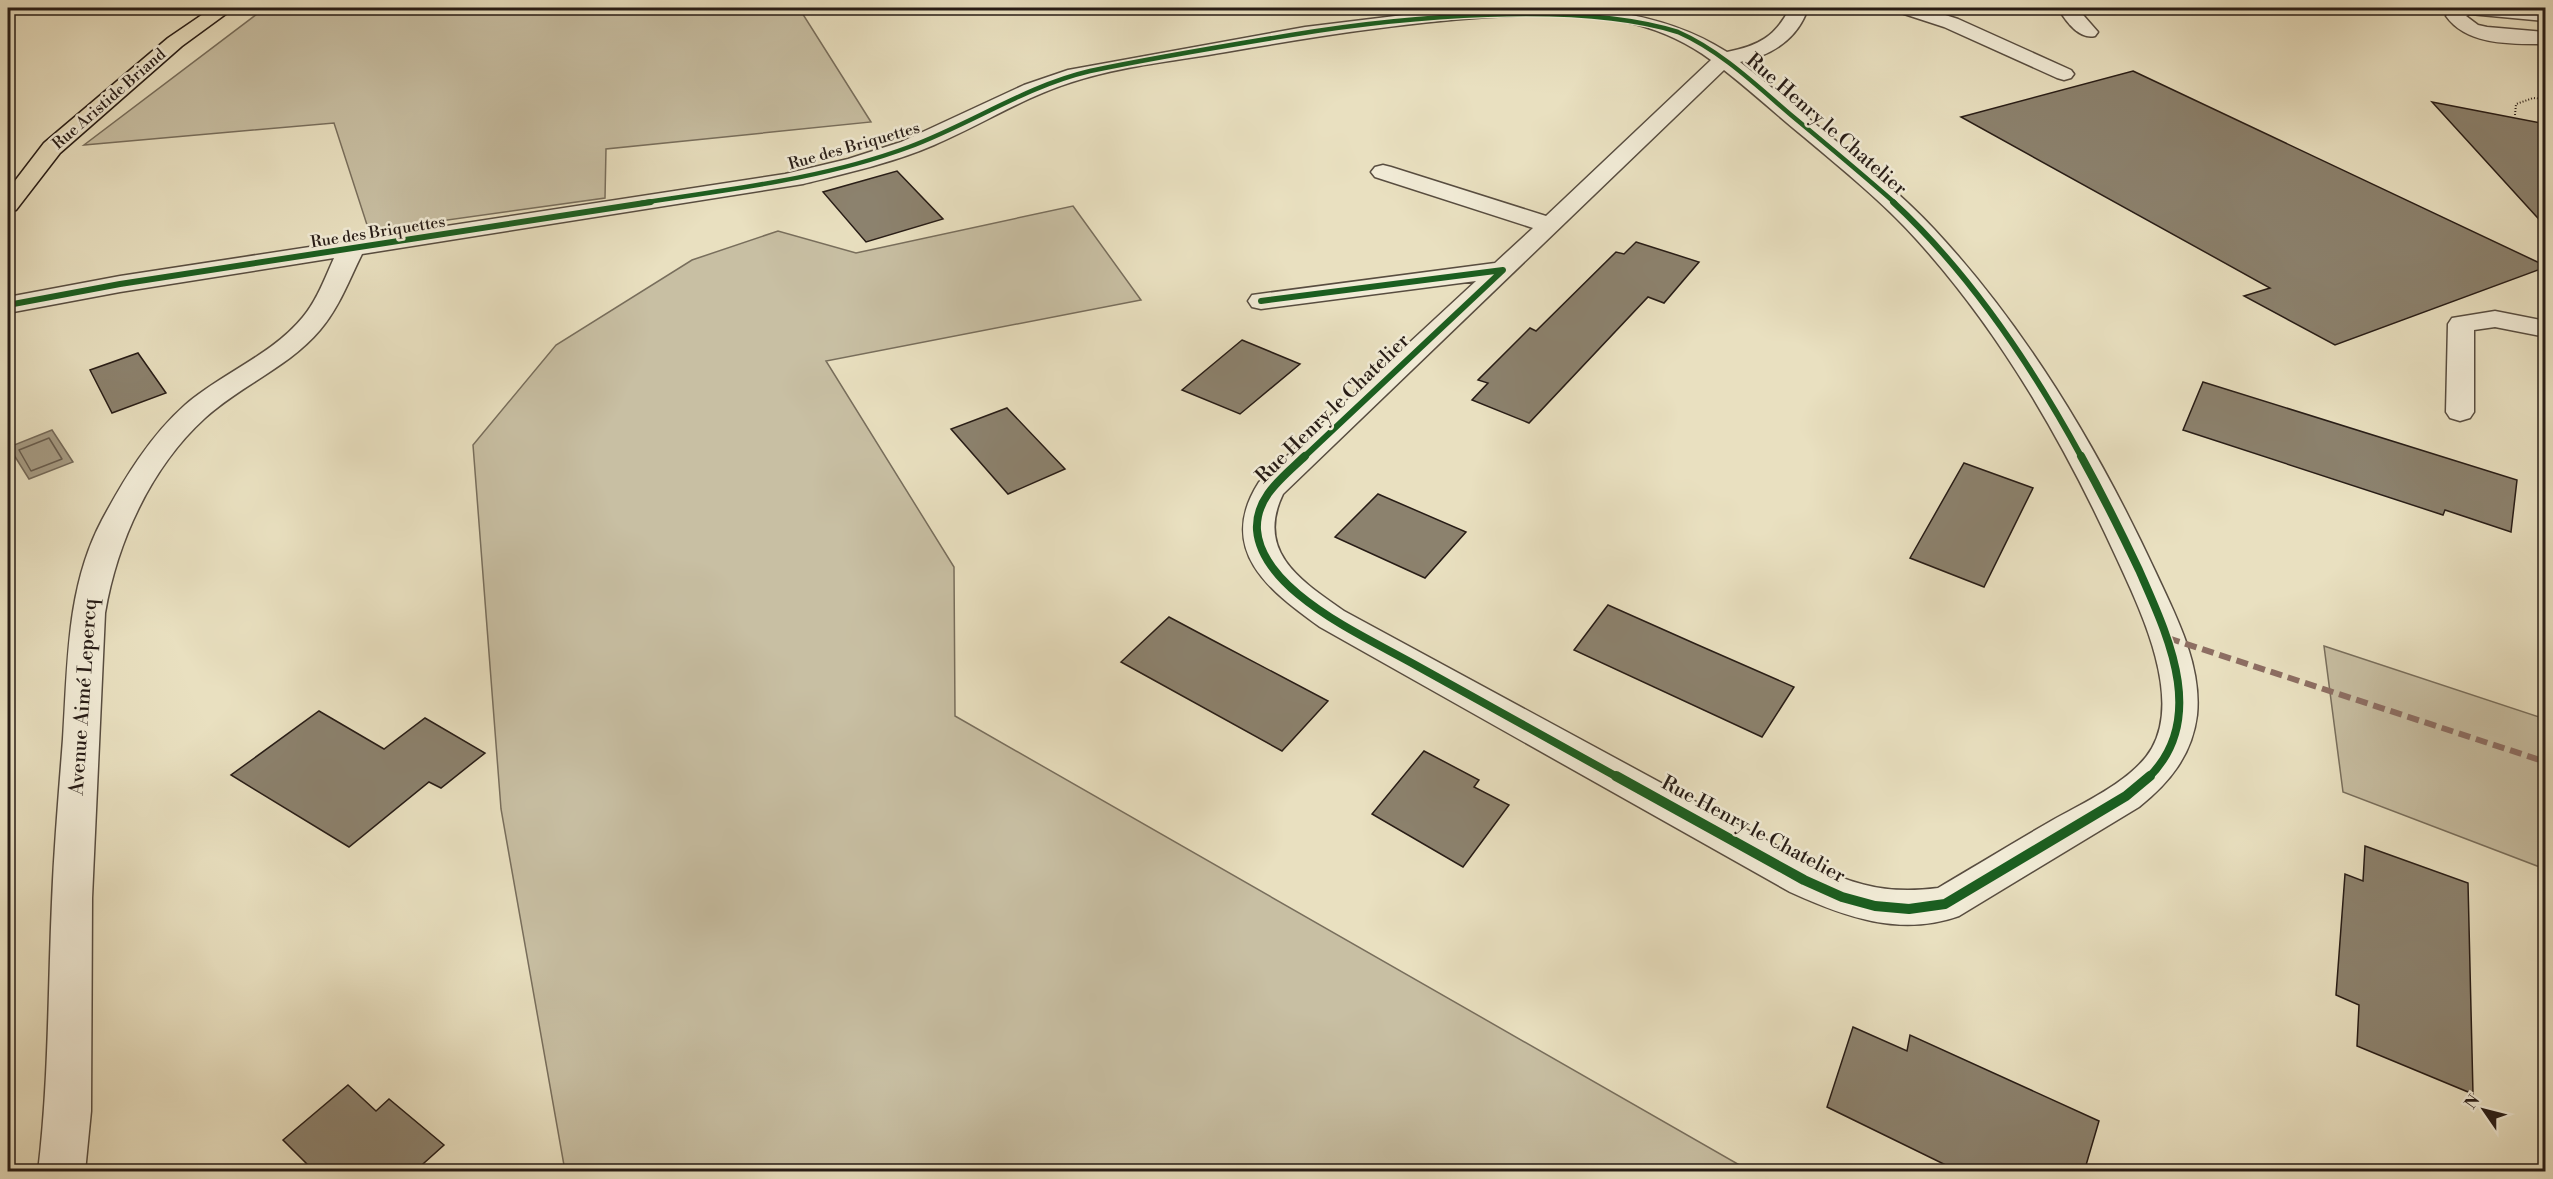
<svg xmlns="http://www.w3.org/2000/svg" width="2553" height="1179" font-family="'Libre Bodoni',serif">
<style>
.green{fill:#c8bfa3;stroke:#786e5c;stroke-width:1.5}
.water{fill:#a79d86;stroke:#746959;stroke-width:1.5}
.lines{fill:none;stroke-linecap:round;stroke-linejoin:round}
.shore{stroke:#675c4e;stroke-width:1.5}
.building{fill:#8c826e;stroke:#271c16;stroke-width:1.5}
.minor-casing{stroke:#584d40;stroke-width:3}
.major-casing{stroke:#271c16;stroke-width:3}
.path{stroke:#271c16;stroke-width:2;stroke-dasharray:1 2;stroke-linecap:butt}
.minor{fill:#f1ebd6;fill-rule:evenodd}
.major{fill:#e9e0c0;fill-rule:evenodd}
.quiet{stroke:#8d6e63;stroke-width:6;stroke-dasharray:12 6;stroke-linecap:butt}
.cycleway-far3-casing{stroke:#f1ebd6;stroke-width:7}
.cycleway-far2-casing{stroke:#f1ebd6;stroke-width:9}
.cycleway-far1-casing{stroke:#f1ebd6;stroke-width:11}
.cycleway-casing{stroke:#f1ebd6;stroke-width:14}
.cycleway-far3{stroke:#1b5e20;stroke-width:4.5}
.cycleway-far2{stroke:#1b5e20;stroke-width:6}
.cycleway-far1{stroke:#1b5e20;stroke-width:8}
.cycleway{stroke:#1b5e20;stroke-width:10}
.labels{text-anchor:middle;dominant-baseline:central;stroke-width:5;stroke-linejoin:round;paint-order:stroke}
.far-street-label{font-size:16px;fill:#271c16;stroke:#f1ebd6}
.street-label{font-size:20px;fill:#271c16;stroke:#f1ebd6}
</style>
<rect width="100%" height="100%" fill="#e9e0c0"/>
<filter id="stains"><feTurbulence type="fractalNoise" baseFrequency=".00333" numOctaves="4"/><feColorMatrix values="0 0 0 0 .2 0 0 0 0 .09 0 0 0 0 .02 0 0 0 .5 -.17"/></filter>
<radialGradient id="worn" r=".72"><stop offset=".6" stop-color="#630" stop-opacity="0"/><stop offset="1" stop-color="#630" stop-opacity=".3"/></radialGradient>
<g class="green">
<path d="M265 8H799L871 122 606 149 605 198 369 231 334 123 84 145Z"/>
<path d="M1073 206 1141 300 826 361 954 567 955 716 1750 1171H565L501 809 473 445 556 345 692 260 778 231 856 253Z"/>
<path d="M2324 646 2545 719V869L2343 792Z"/>
</g>
<path class="water" d="M52 430 73 462 29 479 9 447Z"/>
<g class="lines">
<path class="shore" d="M49 438 62 459 31 471 19 450Z"/>
</g>
<g class="building">
<path d="M2133 71 2546 266V267L2335 345 2244 296 2270 288 1961 117Z"/>
<path d="M2432 102 2546 124V227Z"/>
<path d="M897 171 943 219 866 242 823 192Z"/>
<path d="M1636 242 1699 262 1664 303 1648 297 1529 423 1472 400 1488 383 1478 380 1530 328 1536 331 1616 252 1624 254Z"/>
<path d="M1242 340 1300 364 1240 414 1182 390Z"/>
<path d="M138 353 166 393 112 413 90 370Z"/>
<path d="M2203 382 2517 480 2511 532 2445 510 2443 515 2183 430Z"/>
<path d="M1007 408 1065 469 1008 494 951 429Z"/>
<path d="M1964 463 2033 488 1984 587 1910 558Z"/>
<path d="M1378 494 1466 532 1425 578 1335 537Z"/>
<path d="M1608 605 1698 645 1794 687 1762 737 1574 650Z"/>
<path d="M1169 617 1216 642 1328 701 1282 751 1121 662Z"/>
<path d="M319 711 384 749 425 718 485 753 441 788 429 782 349 847 231 775Z"/>
<path d="M1424 751 1479 780 1474 787 1509 805 1463 867 1372 814Z"/>
<path d="M2365 846 2468 883 2473 1094 2357 1046 2359 1005 2336 995 2345 874 2363 881Z"/>
<path d="M1853 1027 1907 1051 1910 1035 2099 1121 2084 1172H1960L1827 1107Z"/>
<path d="M348 1085 376 1111 389 1099 444 1145 414 1172H315L283 1140Z"/>
</g>
<g class="lines">
<g class="minor-casing">
<g id="minor">
<path d="M1461 8C1556 8 1645 0 1727 52 1758 46 1775 37 1790 8H1808C1798 39 1771 56 1740 62 1767 83 1793 106 1819 127 1859 160 1899 192 1934 229 2027 329 2099 450 2156 573 2176 616 2202 665 2197 715 2192 755 2170 782 2139 807L1959 916C1900 937 1845 917 1790 892L1320 627C1268 590 1216 549 1259 482L1476 281 1261 309 1252 307 1248 301 1252 295 1495 263 1533 228 1375 177 1371 172 1375 167 1383 165 1391 167 1546 216 1711 60C1688 43 1662 31 1635 24 1587 12 1537 14 1488 17 1400 23 1313 37 1226 52 1175 61 1121 66 1072 82 1024 97 981 125 934 145 892 163 847 173 803 184L362 254C349 280 339 308 320 330 289 367 241 385 205 418 151 467 117 542 105 613L92 898 91 1111 85 1172H38C49 1082 48 992 52 902 54 847 59 793 63 739 68 664 66 588 102 520 124 479 150 436 185 405 222 373 272 355 303 317 317 300 325 278 334 258L120 292 8 313V297L120 276 785 174 848 159 901 142 1024 85 1068 70 1305 27ZM1724 70C1752 92 1777 115 1804 137 1843 170 1883 202 1917 240 2002 334 2065 445 2117 559 2140 609 2182 695 2152 748 2134 780 2083 803 2051 821 2013 843 1975 866 1938 888 1891 894 1861 887 1818 868L1344 611C1301 581 1255 552 1283 494Z"/>
<path d="M1895 8H1923L1958 19 2071 70 2074 74 2071 78 2064 80 2057 78 1944 27 1898 12Z"/>
<path d="M2058 8H2077L2098 32 2095 36C2079 40 2065 20 2058 8Z"/>
<path d="M2452 8 2546 9V21L2470 14 2466 16 2478 25 2487 27 2546 32V44C2513 44 2467 46 2446 16Z"/>
<path d="M2495 311 2546 321V337L2495 327 2474 330V412L2470 418 2460 421 2450 418 2446 412 2448 324 2452 318Z"/>
</g>
</g>
<g class="major-casing">
<path id="major" d="M212 8H234L182 46 60 153 16 210 8 212V190L44 143 168 38Z"/>
</g>
<path class="path" d="M2515 115 2516 104 2533 98 2546 99"/>
<use href="#minor" class="minor"/>
<use href="#major" class="major"/>
<path class="quiet" d="M2168 638 2546 762"/>
<g class="cycleway-far3-casing">
<path id="cycleway-far3" d="M641 203C731 189 823 179 909 147 971 124 1026 86 1090 71 1157 57 1224 46 1291 35 1400 17 1576 0 1678 32 1721 51 1756 85 1791 115 1826 144 1861 173 1895 203"/>
</g>
<g class="cycleway-far2-casing">
<g id="cycleway-far2">
<path d="M1893 202C1970 273 2032 366 2082 458"/>
<path d="M1261 301 1503 270 1303 458"/>
<path d="M8 305 120 284 651 202"/>
</g>
</g>
<g class="cycleway-far1-casing">
<g id="cycleway-far1">
<path d="M1305 456C1283 477 1255 497 1257 530 1259 556 1279 578 1298 594 1334 624 1378 644 1419 667 1486 704 1552 741 1619 778"/>
<path d="M2081 456C2102 494 2121 532 2139 570 2167 634 2209 719 2148 778"/>
</g>
</g>
<g class="cycleway-casing">
<path id="cycleway" d="M1616 776 1804 880 1842 897 1875 906 1909 909 1945 904 2126 796 2150 776"/>
</g>
<use href="#cycleway-far3" class="cycleway-far3"/>
<use href="#cycleway-far2" class="cycleway-far2"/>
<use href="#cycleway-far1" class="cycleway-far1"/>
<use href="#cycleway" class="cycleway"/>
</g>
<g class="labels">
<g class="far-street-label">
<text transform="translate(109 99) rotate(-41)">Rue Aristide Briand</text>
<text transform="translate(854 146) rotate(-16)">Rue des Briquettes</text>
<text transform="translate(378 232) rotate(-9)">Rue des Briquettes</text>
</g>
<g class="street-label">
<text transform="translate(1826 125) rotate(41)">Rue Henry le Chatelier</text>
<text transform="translate(1333 409) rotate(-44)">Rue Henry le Chatelier</text>
<text transform="translate(84 697) rotate(-86)">Avenue Aimé Lepercq</text>
<text transform="translate(1753 830) rotate(28)">Rue Henry le Chatelier</text>
</g>
</g>
<rect width="2553" height="1179" fill="none" stroke="#e9e0c0" stroke-width="30"/>
<rect x="9" y="9" width="2535" height="1161" fill="none" stroke="#271c16" stroke-width="3"/>
<rect x="15" y="15" width="2523" height="1149" fill="none" stroke="#271c16" stroke-width="1.5"/>
<g transform="translate(2484 1110) rotate(305)" stroke="#f1ebd6" stroke-width="4.5" paint-order="stroke">
<path d="M0-4.5L10 22L0 15L-10 22Z" fill="#271c16"/>
<text y="-9" font-size="16" font-weight="bold" text-anchor="middle" fill="#271c16">N</text>
</g>
<rect width="100%" height="100%" filter="url(#stains)"/>
<rect width="100%" height="100%" fill="url(#worn)"/>
</svg>
